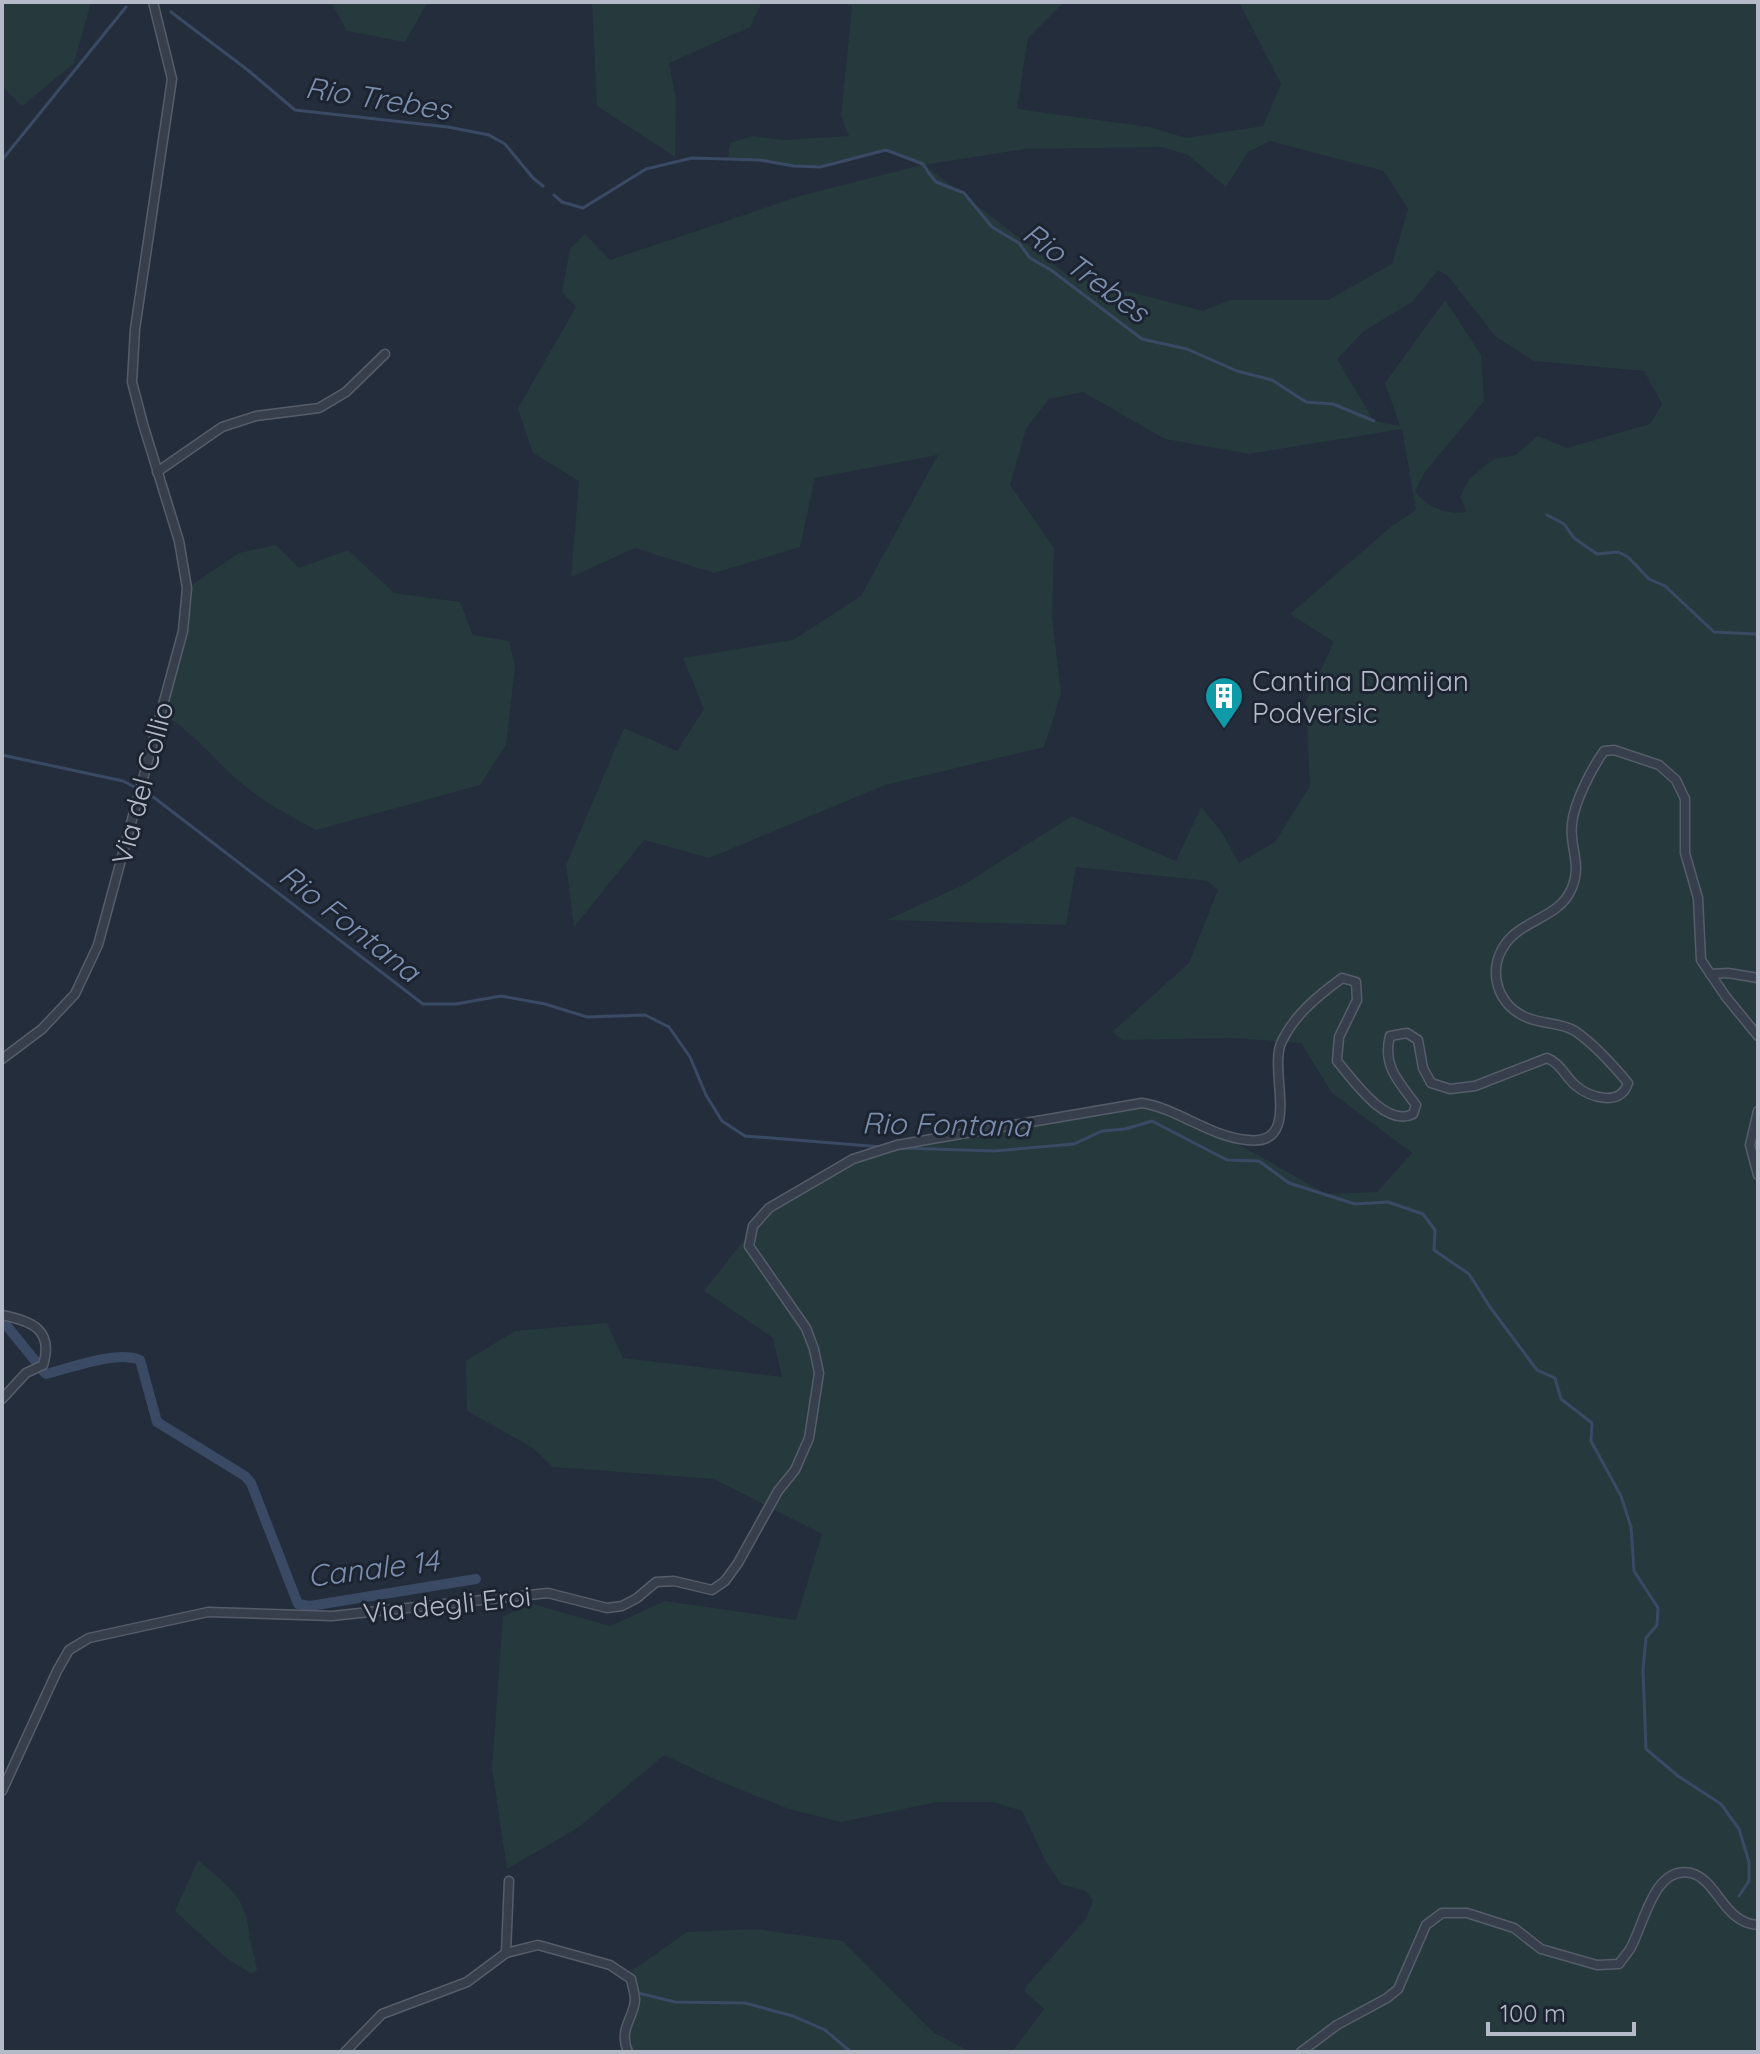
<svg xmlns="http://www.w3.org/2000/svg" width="1760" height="2054" font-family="Quicksand,sans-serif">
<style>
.green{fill:#26393d;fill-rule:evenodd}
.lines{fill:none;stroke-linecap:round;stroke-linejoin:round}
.stream{stroke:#3a4a64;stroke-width:3}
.canal{stroke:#3a4a64;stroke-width:10}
.street-casing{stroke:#565d6a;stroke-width:11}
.street{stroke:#383f4c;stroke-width:8}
.labels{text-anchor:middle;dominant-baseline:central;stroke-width:6;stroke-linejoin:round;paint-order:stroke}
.poi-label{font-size:28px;fill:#b4bac7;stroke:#1d2431;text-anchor:start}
.street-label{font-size:28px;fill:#b4bac7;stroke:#1d2431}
.water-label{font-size:30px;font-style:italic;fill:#7c8fae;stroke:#1d2431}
</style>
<rect width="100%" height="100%" fill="#242d3c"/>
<g class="green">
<path d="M2 2H91L74 63 22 106 2 86Z"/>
<path d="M331 2H455L426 5 405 42 347 31Z"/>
<path d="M592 2H762L750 27 669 63 676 99 675 157 597 106Z"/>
<path d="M842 2H1064L1028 38 1017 109 1150 127 1186 138 1263 126 1281 84 1239 2H1758V2052H1012L1044 2009 1025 1992 1027 1985 1086 1919 1093 1901 1086 1891 1061 1884 1046 1862 1022 1811 994 1802H937L841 1822 789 1809 721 1782 664 1755 579 1827 507 1869 492 1768 503 1616 533 1604 610 1626 665 1601 796 1620 822 1534 714 1479 553 1467 533 1448 467 1411 466 1361 515 1331 607 1323 623 1358 782 1377 773 1338 704 1291 769 1208 853 1159 897 1145 1142 1103 1226 1137 1326 1194 1377 1192 1412 1153 1332 1093 1301 1043 1233 1038 1122 1040 1112 1032 1189 963 1218 890 1208 881 1076 867 1066 925 887 920 965 884 1072 816 1176 861 1201 807 1221 831 1239 863 1275 842 1310 786 1306 701 1334 642 1290 614 1392 526 1416 510 1402 429 1249 454 1165 439 1083 392 1049 399 1026 429 1010 485 1054 548 1052 617 1061 694 1044 747 885 785 709 858 644 840 574 927 566 865 624 728 677 751 704 709 683 658 793 640 861 596 938 455 815 478 800 547 714 573 635 548 571 577 579 481 533 453 518 408 576 307 562 292 570 249 585 234 610 260 800 196 921 165 886 150 820 167 728 159 730 143 752 136 783 140 849 136 841 116 852 6ZM1270 141 1384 171 1408 209 1392 264 1328 300H1230L1203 311 1069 276 924 165 1025 149 1162 147 1188 155 1226 187 1248 152ZM1438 270 1448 276 1496 337 1534 361 1644 371 1662 404 1650 424 1567 448 1538 436 1516 455 1494 459 1470 478 1460 497 1467 512C1446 515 1427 508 1415 491L1425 472 1484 401 1481 355 1445 300 1385 383 1400 426 1374 421 1337 359 1363 332 1413 301Z"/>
<path d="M276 545 299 568 348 550 394 593 460 602 473 635 509 641 515 666 506 745 480 785 316 830C290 816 264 802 241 783 215 761 195 734 166 716L183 631 187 588 239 553Z"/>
<path d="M198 1860C229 1888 246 1894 250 1938 251 1949 256 1959 257 1970L252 1974 226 1958 175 1911Z"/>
<path d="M755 1929 843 1941 934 2033 971 2052H630L623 2037 638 1993 630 1972 687 1932Z"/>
</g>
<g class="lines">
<g class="stream">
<path d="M171 12 249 71 295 110 448 127 489 135 505 144 533 178 543 186"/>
<path d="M2 160 126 7"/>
<path d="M928 172 936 182 964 193 992 227 1019 243 1030 258 1051 270 1142 339 1187 349 1237 371 1272 380 1306 402 1333 404 1374 421"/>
<path d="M554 195 562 202 583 208 646 169 692 158 760 160 794 166 820 167 886 150 923 164 927 170"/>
<path d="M1547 515 1564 524 1574 538 1597 554 1618 552 1628 557 1649 579 1665 586 1714 632 1756 634 1758 639"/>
<path d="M2 755 123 781 152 796 423 1004H456L501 996 545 1004 587 1017 645 1015 669 1027 690 1057 706 1095 722 1121 745 1136 882 1147"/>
<path d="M901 1148 994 1151 1074 1144 1102 1131 1125 1129 1152 1121 1227 1160 1259 1161 1289 1183 1355 1204 1388 1202 1423 1214 1435 1230 1434 1250 1469 1274 1490 1307 1537 1370 1555 1378 1561 1399 1592 1423 1591 1441 1621 1496 1631 1527 1634 1571 1658 1608 1657 1625 1646 1638 1643 1670 1646 1749 1678 1776 1721 1804 1739 1829 1749 1862V1881L1739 1896"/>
<path d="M638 1993 675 2002 745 2003 793 2016 825 2030 851 2052"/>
</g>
<g class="canal">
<path d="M2 1320 37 1363"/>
<path d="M42 1370 46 1374C71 1368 116 1350 140 1360L157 1422 245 1476 251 1483 298 1604 310 1606 476 1579"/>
</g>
<g class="street-casing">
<g id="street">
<path d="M157 472 222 427 256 416 319 408 346 392 385 354"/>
<path d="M1710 974 1728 973 1758 978"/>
<path d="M2 1059 42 1029 75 994 98 945 183 631 187 588 179 541 143 424 132 382 135 329 172 79 153 2"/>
<path d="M1758 1111 1750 1145 1758 1175"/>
<path d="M2 1315C32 1321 54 1330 43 1365L26 1373 2 1399"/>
<path d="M2 1791 57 1671 69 1650 89 1638 208 1612 332 1616 548 1593 607 1608 622 1606 637 1598 656 1582 674 1581 712 1590 725 1581 738 1563 778 1491 795 1470 809 1438 819 1373 814 1349 806 1328 749 1246 753 1226 769 1208 853 1159 897 1145 1142 1103C1179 1109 1208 1136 1247 1140 1304 1147 1267 1070 1282 1041 1295 1014 1319 995 1342 978L1356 982 1357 1000 1339 1037 1337 1061C1353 1080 1386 1128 1413 1114L1416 1105C1399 1082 1382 1066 1390 1036L1407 1033 1418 1040 1423 1068 1431 1083 1450 1089 1475 1086 1547 1058C1560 1063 1565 1076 1575 1085 1590 1098 1621 1107 1628 1083 1613 1065 1594 1044 1575 1031 1562 1023 1543 1024 1528 1018 1497 1006 1486 970 1506 943 1523 920 1559 917 1571 890 1583 864 1569 848 1572 824 1574 802 1592 768 1604 751L1614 750 1659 765 1676 780 1685 799V853L1698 898 1701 960 1726 997 1758 1036"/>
<path d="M506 1953 509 1881"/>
<path d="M345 2052 382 2014 467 1982 506 1953 538 1945 610 1965 631 1979C632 1985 635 1993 635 2000 634 2018 618 2029 628 2052"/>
<path d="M1301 2052 1337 2025 1387 1998 1398 1989 1426 1925 1442 1913H1467L1514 1928 1541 1949 1597 1965 1619 1964C1622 1959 1627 1954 1630 1949 1644 1926 1653 1865 1691 1873 1718 1880 1723 1923 1758 1925"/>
</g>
</g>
<use href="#street" class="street"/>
</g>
<defs>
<g id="building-pin" transform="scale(2)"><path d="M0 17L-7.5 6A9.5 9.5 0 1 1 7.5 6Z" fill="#0f9aa8" stroke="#1d2431"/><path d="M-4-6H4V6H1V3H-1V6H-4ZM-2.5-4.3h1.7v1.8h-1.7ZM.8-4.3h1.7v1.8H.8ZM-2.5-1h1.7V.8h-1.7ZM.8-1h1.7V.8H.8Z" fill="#fff"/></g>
</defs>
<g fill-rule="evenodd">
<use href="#building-pin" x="1224" y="696"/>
</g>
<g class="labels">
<g class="poi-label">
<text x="1252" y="680">Cantina Damijan<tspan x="1252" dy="32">Podversic</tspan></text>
</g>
<g class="street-label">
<text transform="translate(142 783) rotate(-75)">Via del Collio</text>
<text transform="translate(447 1604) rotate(-6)">Via degli Eroi</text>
</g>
<g class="water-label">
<text transform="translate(378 98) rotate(9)">Rio Trebes</text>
<text transform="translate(1086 272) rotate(36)">Rio Trebes</text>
<text transform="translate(350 923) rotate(38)">Rio Fontana</text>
<text transform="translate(946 1124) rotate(1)">Rio Fontana</text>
<text transform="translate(373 1568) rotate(-7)">Canale 14</text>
</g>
</g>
<rect width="1760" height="2054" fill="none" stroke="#b4bac7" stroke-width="8"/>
<path d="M1488 2022v12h146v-12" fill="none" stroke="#b4bac7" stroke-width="4"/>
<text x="1500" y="2022" font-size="24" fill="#b4bac7" stroke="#1d2431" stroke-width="6" paint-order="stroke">100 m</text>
</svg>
